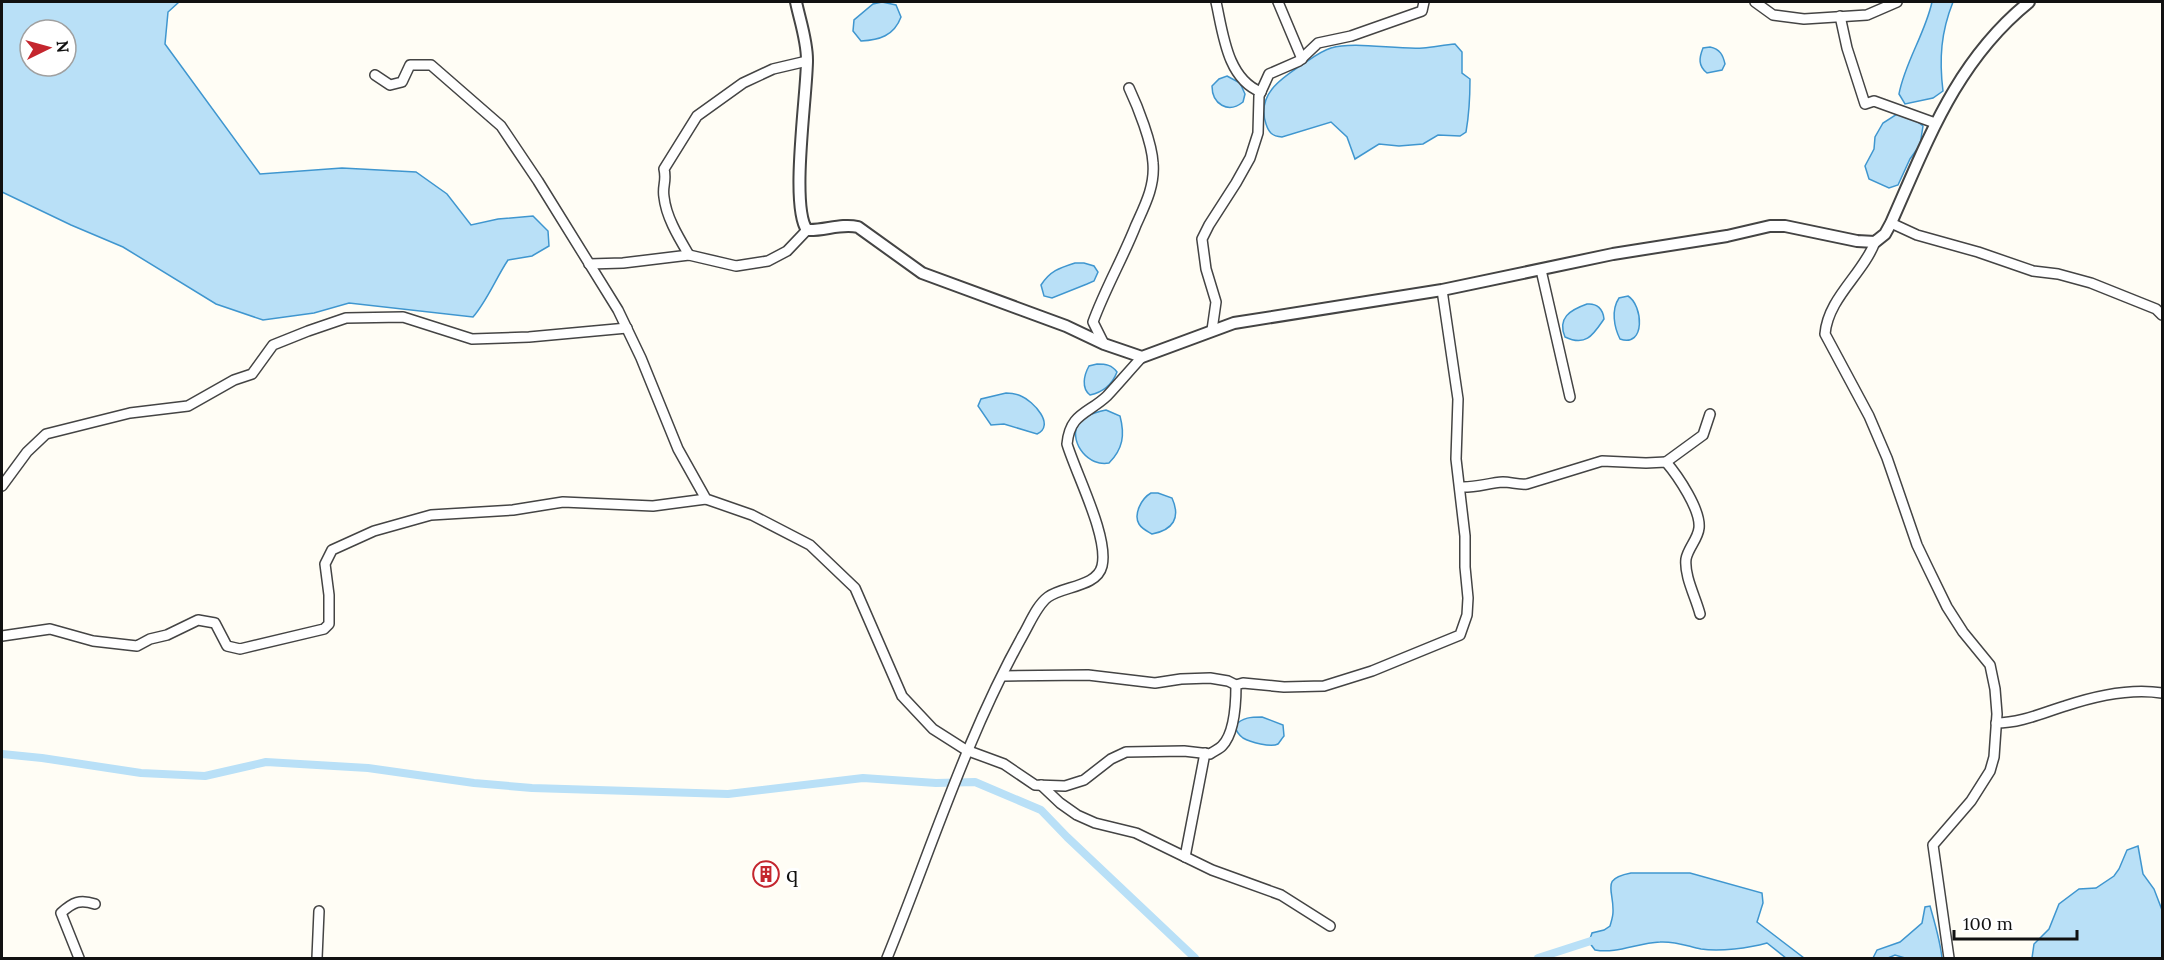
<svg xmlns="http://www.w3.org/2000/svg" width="2164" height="960" font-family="Lora,serif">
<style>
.water{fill:#b9e0f7;stroke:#3f96cf;stroke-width:1.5;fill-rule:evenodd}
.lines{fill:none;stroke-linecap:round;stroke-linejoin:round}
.canal{stroke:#b9e0f7;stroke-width:8}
.minor-casing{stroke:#444;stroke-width:12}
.tertiary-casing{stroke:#444;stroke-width:14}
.minor{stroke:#fff;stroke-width:9}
.tertiary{stroke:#fff;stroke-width:10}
.labels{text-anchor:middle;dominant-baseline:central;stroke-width:6;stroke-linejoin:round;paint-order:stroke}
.poi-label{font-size:21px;fill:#111;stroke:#fff;text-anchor:start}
</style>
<rect width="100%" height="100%" fill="#fffdf5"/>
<g class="water">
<path d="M2 2H179L168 12 165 44 260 174 342 168 416 172 447 194 471 225 498 219 533 216 548 231 549 246 532 256 508 260C496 278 487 301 473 317L349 303 314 313 263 320 216 304 123 247 71 225 2 192ZM30 30H66V66H30Z"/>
<path d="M882 2 896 5 901 17C894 36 879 40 861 41L853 31 854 20 873 4Z"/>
<path d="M1932 2H1953C1941 32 1939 59 1943 91L1933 98 1905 104 1899 94C1905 62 1925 34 1932 2Z"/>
<path d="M1455 44 1462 52V73L1470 79C1470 97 1469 115 1466 132L1460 136 1438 135 1423 144 1399 146 1379 144 1355 159 1347 137 1331 122 1282 137C1272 136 1269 133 1266 124 1256 94 1282 78 1303 64 1312 58 1321 51 1331 48 1354 41 1397 50 1423 48 1434 47 1444 45 1455 44Z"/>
<path d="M1710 47C1720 49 1723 55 1725 64L1722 70 1707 73C1698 66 1699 58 1703 48Z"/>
<path d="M1227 76 1240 83 1245 94 1243 102C1228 114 1212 104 1212 86L1219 79Z"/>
<path d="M1897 114 1911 117 1923 126 1920 145 1910 159 1898 185 1889 188 1869 179 1865 166 1874 149 1875 137 1883 123Z"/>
<path d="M1075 263H1084L1094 266 1098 272 1094 281 1087 284 1052 298 1044 296 1041 285C1050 271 1059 268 1075 263Z"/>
<path d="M1628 296C1643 305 1646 348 1620 339 1614 327 1611 310 1619 298Z"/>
<path d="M1587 304C1597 303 1603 309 1604 319 1593 335 1586 347 1565 337 1557 318 1570 310 1587 304Z"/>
<path d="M1097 364C1106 364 1112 365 1117 372 1112 385 1104 392 1090 395 1081 388 1084 375 1089 366Z"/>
<path d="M1006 393C1011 393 1017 394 1021 396 1033 401 1056 425 1037 434L1004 424 991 425 978 406 981 399Z"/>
<path d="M1106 410 1120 416C1125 435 1123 449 1109 463 1089 467 1070 444 1077 426 1082 416 1096 412 1106 410Z"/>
<path d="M1151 493H1158L1172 498C1181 518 1173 530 1152 534 1147 531 1142 529 1139 524 1133 514 1142 498 1151 493Z"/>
<path d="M1262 717 1283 725 1284 736C1283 737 1279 743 1278 744 1271 748 1250 742 1243 738 1239 735 1236 731 1235 726 1242 717 1252 717 1262 717Z"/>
<path d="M2138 846 2143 874 2154 889 2162 910V958H2032L2034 944 2049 929 2059 904 2079 889 2096 888 2114 876 2119 869 2127 850Z"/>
<path d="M1631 873H1690L1762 893 1763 903 1757 922 1804 958H1786L1767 943C1749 948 1720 952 1701 949 1687 946 1675 941 1660 942 1637 943 1617 954 1595 950L1589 942 1592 933 1604 930 1610 926C1611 922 1613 917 1613 912 1614 889 1600 879 1631 873Z"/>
<path d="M1930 906C1935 924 1940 940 1942 958H1905L1895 955 1888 958H1873L1877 950 1900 942 1922 923 1925 907Z"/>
</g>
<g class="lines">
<g class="canal">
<path d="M2 754 42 758 141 773 205 776 266 762 368 768 474 783 532 788 728 794 863 778 936 783 975 782 1041 810 1067 837 1195 958"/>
<path d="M1538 958 1597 939"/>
</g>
<g class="minor-casing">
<g id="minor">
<path d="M1216 2C1223 33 1227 79 1261 92"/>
<path d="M1278 2 1302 59"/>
<path d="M1755 2 1773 15 1804 19 1867 15 1897 2"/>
<path d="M1840 16 1847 48 1865 104 1874 101 1935 123"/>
<path d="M375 75 390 85 402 82 410 65H431L501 126 538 181 618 310 641 358 678 449 706 499 752 515 810 545 855 588 902 696 933 729 966 750 1004 764 1035 785 1065 786 1084 780 1111 759 1126 752 1184 751 1210 754C1214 751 1219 749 1222 746 1235 733 1236 702 1236 685L1243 683 1284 687 1324 686 1372 671 1460 635 1467 615 1468 598 1465 567V536L1456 459 1458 399 1442 290"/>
<path d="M1891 223 1917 235 1978 252 2033 271 2058 274 2091 283 2156 309 2162 315"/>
<path d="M1875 242C1863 274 1828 298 1825 334L1869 416 1887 458 1917 545 1928 568 1947 607 1963 632 1990 665 1995 689 1997 714 1994 757 1990 771 1971 801 1933 845 1949 958"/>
<path d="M689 255C679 238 666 217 664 197 662 186 667 181 664 169L697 116 743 83 773 69 807 61"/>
<path d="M589 264 623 263 689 255 736 266 768 261 787 251 807 230"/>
<path d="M1541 270 1570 397"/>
<path d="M1212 330 1216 302 1206 269 1202 239 1209 225 1236 183 1250 158 1258 133 1259 96 1269 74 1299 61 1318 43 1351 36 1422 11 1424 2"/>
<path d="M1104 344 1093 322C1105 289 1123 258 1136 225 1145 205 1155 186 1153 163 1152 143 1138 107 1129 88"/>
<path d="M1666 462 1703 435 1710 414"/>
<path d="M2 486 27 452 46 434 130 413 188 406 234 380 252 374 273 345 308 331 346 318 403 317 472 339 529 337 627 328"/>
<path d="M1460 487C1475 488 1488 483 1503 482 1511 482 1519 485 1527 484L1602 461 1646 463 1666 462C1678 476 1701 510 1699 528 1698 539 1688 548 1686 559 1684 576 1696 598 1700 614"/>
<path d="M2 636 50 629 93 641 137 646 150 639 167 635 198 620 215 623 227 646 240 649 324 629 329 624V595L325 564 332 550 374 531 431 515 513 510 563 502 653 506 706 499"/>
<path d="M1003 676 1088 675 1155 683 1181 679 1210 678 1228 681 1236 685"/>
<path d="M1996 723C2021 723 2042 713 2065 706 2095 696 2131 688 2162 693"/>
<path d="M1041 785 1060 803 1077 815 1095 823 1136 833 1212 870 1281 895 1330 926"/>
<path d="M1185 857 1205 753"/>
<path d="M79 958 61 913C73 902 80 899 95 904"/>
<path d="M317 958 319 911"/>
<path d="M887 958C931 850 966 737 1023 635 1030 623 1037 605 1048 597 1063 586 1097 587 1102 566 1109 537 1076 474 1067 444 1070 413 1088 414 1107 396 1119 383 1130 370 1142 357"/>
</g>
</g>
<g class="tertiary-casing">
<path id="tertiary" d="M796 2C800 21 807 40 807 60 807 94 790 206 807 230 824 231 841 223 858 227L922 273 1066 326 1104 344 1142 357 1234 323 1442 290 1613 254 1727 236 1770 226H1785L1857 241 1875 242 1885 234 1891 223C1928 140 1956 61 2029 2"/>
</g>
<use href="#minor" class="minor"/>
<use href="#tertiary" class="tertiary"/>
</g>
<defs>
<g id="building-ring" transform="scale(1.35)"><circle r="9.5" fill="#fff" stroke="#c4262e" stroke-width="1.5"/><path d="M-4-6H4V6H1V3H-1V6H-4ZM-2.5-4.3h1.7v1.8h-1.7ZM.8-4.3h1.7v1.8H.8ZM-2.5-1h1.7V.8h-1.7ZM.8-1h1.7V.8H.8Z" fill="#c4262e"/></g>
</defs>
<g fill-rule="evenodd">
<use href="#building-ring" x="766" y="874"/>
</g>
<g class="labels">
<g class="poi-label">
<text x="786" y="874">q</text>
</g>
</g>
<rect width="2164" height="960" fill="none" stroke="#111111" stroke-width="6"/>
<g transform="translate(48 48) rotate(85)"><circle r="28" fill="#ffffff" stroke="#a0a0a0" stroke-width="1.5"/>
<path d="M0-4.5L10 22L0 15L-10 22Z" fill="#c4262e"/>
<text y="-9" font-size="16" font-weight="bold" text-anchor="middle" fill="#111111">N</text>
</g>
<path d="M1954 930v9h123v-9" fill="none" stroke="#111111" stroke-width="3"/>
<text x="1963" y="930" font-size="18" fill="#111111" stroke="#ffffff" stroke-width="4.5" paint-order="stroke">100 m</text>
</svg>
